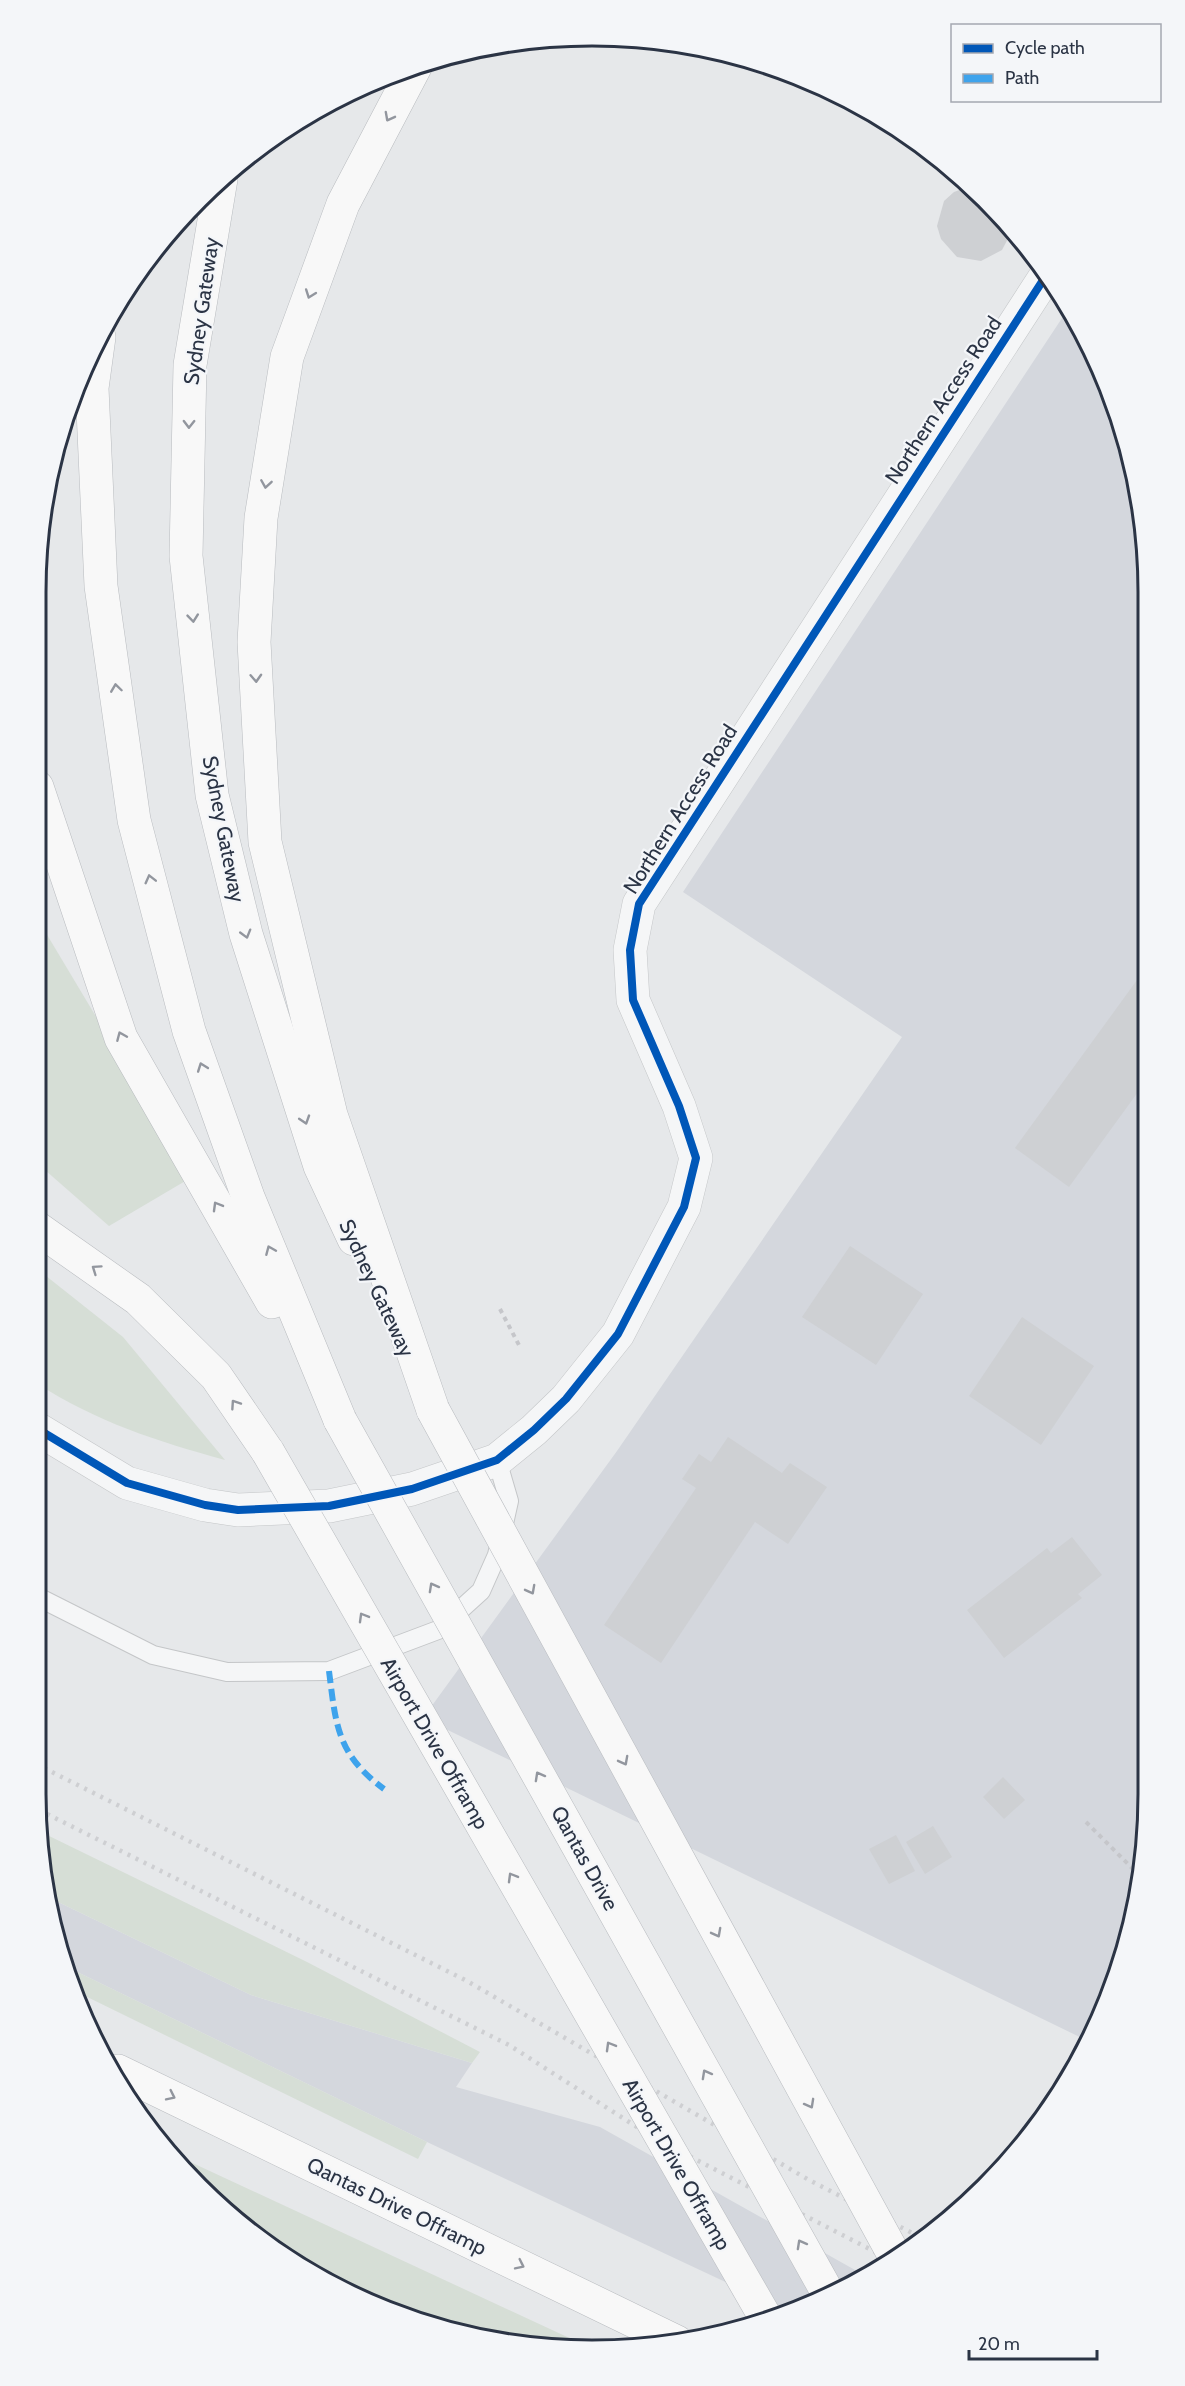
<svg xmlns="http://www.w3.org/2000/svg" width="1185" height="2386" font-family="Cabin,sans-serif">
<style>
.built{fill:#d4d7dd}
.green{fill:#d6ded6}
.building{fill:#ced0d3}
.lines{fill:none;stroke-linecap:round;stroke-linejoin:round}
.lane-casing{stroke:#c4c6c8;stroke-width:20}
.street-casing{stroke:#c4c6c8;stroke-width:34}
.highway-casing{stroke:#b8bbbf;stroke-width:34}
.path{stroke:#c5c6ca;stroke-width:4;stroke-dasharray:4.5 4.5;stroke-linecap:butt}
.lane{stroke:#f5f6f7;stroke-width:18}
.street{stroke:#f5f6f7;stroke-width:33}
.highway{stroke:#f8f8f8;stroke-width:33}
.rail{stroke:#cecfd2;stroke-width:4.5;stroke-dasharray:3 6;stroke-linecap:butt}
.highway-bridge-casing{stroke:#b8bbbf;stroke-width:34;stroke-linecap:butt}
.highway-bridge{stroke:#f8f8f8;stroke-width:33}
.quiet{stroke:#3ea3ec;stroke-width:6;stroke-dasharray:12 6;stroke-linecap:butt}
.cycleway-casing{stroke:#f4f6f9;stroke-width:11}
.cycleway{stroke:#0057b8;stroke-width:8}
.oneway{stroke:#92969e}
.labels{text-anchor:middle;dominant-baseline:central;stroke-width:4.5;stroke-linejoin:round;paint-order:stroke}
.street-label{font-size:21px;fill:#2b3445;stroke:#f4f6f9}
.rim{fill:none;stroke:#2b3445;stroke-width:3}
</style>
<rect width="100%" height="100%" fill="#e6e8ea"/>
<g class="built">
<path d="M1068 309 1119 413 1144 520 1148 1830 1130 1937 1090 2042 423 1718 617 1451 902 1037 683 892Z"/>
<path d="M54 1900 251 1995 472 2063 456 2087 600 2127 864 2275 838 2293 783 2309 427 2142 65 1966Z"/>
</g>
<g class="green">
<path d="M37 918 107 1035 187 1180 109 1226 37 1163Z"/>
<path d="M36 1268 123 1337 225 1460C156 1441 97 1422 36 1383Z"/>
<path d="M43 1833 307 1962 480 2052 472 2063 251 1995 54 1900Z"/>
<path d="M65 1966 427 2142 418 2159 75 1991Z"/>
<path d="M171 2153 578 2342 484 2339 314 2275 225 2212Z"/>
</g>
<g class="building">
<path d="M970 186 1011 233 1002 250 981 261 957 257 941 239 937 226 944 201 954 192Z"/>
<path d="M1145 969 1146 1081 1069 1187 1015 1148Z"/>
<path d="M850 1246 923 1294 876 1365 802 1317Z"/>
<path d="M1022 1317 1094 1366 1041 1445 969 1396Z"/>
<path d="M728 1437 782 1473 790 1463 827 1487 788 1544 755 1522 661 1663 604 1625 696 1488 682 1479 699 1454 711 1462Z"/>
<path d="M1072 1537 1102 1575 1078 1594 1082 1598 1004 1658 967 1610 1047 1548 1051 1553Z"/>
<path d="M1003 1777 1025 1800 1004 1819 983 1797Z"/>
<path d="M933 1826 952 1857 925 1874 906 1842Z"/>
<path d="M896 1835 915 1871 889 1884 869 1849Z"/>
</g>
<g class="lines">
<g class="lane-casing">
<path id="lane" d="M36 1596 153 1655 227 1672 329 1671 438 1630 481 1591 497 1555 509 1501 497 1460"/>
</g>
<g class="street-casing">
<path id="street" d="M36 1428 127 1483 205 1505 238 1510 329 1506 412 1489 497 1460 534 1430 566 1399 618 1334 684 1207 696 1158 679 1106 633 1000 630 950 639 904 1047 274"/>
</g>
<g class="highway-casing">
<g id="highway">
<path d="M416 65 343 204 287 357 261 518 254 642 265 842 331 1115 433 1410"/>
<path d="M221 179 190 365 186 556 212 795 246 934 320 1166 354 1239"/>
<path d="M99 337 92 388 101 586 134 820 189 1031 248 1197 340 1420"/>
<path d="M37 787 121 1038 272 1302"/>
<path d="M37 1228 138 1299 216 1376 268 1452"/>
<path d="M118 2071 677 2342"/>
</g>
</g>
<g class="path">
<path d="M500 1309 520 1347"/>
<path d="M1086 1822 1138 1874"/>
</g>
<use href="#lane" class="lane"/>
<use href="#street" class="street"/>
<use href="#highway" class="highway"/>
<g class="rail">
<path d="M36 1764 467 1981 809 2180 918 2236"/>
<path d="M39 1810 509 2045 654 2138 887 2258"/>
</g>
<g class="highway-bridge-casing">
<g id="highway-bridge">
<path d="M433 1410 893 2253"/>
<path d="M340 1420 829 2295"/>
<path d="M268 1452 764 2315"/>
</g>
</g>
<use href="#highway-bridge" class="highway-bridge"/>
<path class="quiet" d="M329 1671C336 1726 337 1754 384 1789"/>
<g class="cycleway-casing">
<path id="cycleway" d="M36 1428 127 1483 205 1505 238 1510 329 1506 412 1489 497 1460 534 1430 566 1399 618 1334 684 1207 696 1158 679 1106 633 1000 630 950 639 904 1047 274"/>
</g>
<use href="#cycleway" class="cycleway"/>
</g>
<defs><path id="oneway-chevron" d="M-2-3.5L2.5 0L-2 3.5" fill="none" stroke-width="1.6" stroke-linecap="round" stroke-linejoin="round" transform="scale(1.5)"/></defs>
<g class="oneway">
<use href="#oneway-chevron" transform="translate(389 117) rotate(118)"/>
<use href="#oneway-chevron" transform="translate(310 294) rotate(110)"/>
<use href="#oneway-chevron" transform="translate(189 424) rotate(91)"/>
<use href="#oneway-chevron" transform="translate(266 484) rotate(99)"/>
<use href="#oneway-chevron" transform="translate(193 618) rotate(84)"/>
<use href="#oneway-chevron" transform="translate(256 678) rotate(87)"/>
<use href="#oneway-chevron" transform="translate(116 688) rotate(-98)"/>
<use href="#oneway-chevron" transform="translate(150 879) rotate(-104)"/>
<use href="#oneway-chevron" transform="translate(246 934) rotate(74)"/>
<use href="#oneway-chevron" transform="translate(121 1036) rotate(-113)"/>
<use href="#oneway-chevron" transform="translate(202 1067) rotate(-110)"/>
<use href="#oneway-chevron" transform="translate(305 1120) rotate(72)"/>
<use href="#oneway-chevron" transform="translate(217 1206) rotate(-120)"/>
<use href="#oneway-chevron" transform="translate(270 1250) rotate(-113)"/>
<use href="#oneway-chevron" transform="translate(96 1269) rotate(-145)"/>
<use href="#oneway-chevron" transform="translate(235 1404) rotate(-124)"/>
<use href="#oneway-chevron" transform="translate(433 1587) rotate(-119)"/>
<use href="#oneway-chevron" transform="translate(531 1590) rotate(62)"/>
<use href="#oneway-chevron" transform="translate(363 1617) rotate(-120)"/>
<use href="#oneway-chevron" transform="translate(624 1761) rotate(62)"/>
<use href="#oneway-chevron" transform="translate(539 1776) rotate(-119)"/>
<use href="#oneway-chevron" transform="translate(512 1877) rotate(-120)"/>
<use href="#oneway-chevron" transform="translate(717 1933) rotate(62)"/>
<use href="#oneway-chevron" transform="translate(610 2046) rotate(-120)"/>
<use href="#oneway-chevron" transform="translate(706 2074) rotate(-119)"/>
<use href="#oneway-chevron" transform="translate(171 2096) rotate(26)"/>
<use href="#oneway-chevron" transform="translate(810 2104) rotate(61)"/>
<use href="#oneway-chevron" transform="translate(801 2244) rotate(-119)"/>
<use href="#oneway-chevron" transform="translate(520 2265) rotate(26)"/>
</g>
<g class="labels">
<g class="street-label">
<text transform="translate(201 311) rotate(-82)">Sydney Gateway</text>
<text transform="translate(943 400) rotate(-57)">Northern Access Road</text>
<text transform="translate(680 809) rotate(-58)">Northern Access Road</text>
<text transform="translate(224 829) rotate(79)">Sydney Gateway</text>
<text transform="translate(377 1288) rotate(65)">Sydney Gateway</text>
<text transform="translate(435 1743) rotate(60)">Airport Drive Offramp</text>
<text transform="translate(585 1858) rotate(61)">Qantas Drive</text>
<text transform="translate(677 2164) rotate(60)">Airport Drive Offramp</text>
<text transform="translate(397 2206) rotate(26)">Qantas Drive Offramp</text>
</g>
</g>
<path d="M0 0H1185V2386H0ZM592 46H592A546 546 0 0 1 1138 592V1794A546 546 0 0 1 592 2340H592A546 546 0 0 1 46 1794V592A546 546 0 0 1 592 46Z" fill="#f4f6f9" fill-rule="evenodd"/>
<path class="rim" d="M592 46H592A546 546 0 0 1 1138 592V1794A546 546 0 0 1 592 2340H592A546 546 0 0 1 46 1794V592A546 546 0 0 1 592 46Z"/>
<rect x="951" y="24" width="210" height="78" fill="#f4f6f9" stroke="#a4a8b1" stroke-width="1.5"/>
<rect x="963" y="44" width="30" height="9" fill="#0057b8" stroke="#a4a8b1" stroke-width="1.5"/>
<text x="1005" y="54" font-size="18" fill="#2b3445">Cycle path</text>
<rect x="963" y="74" width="30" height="9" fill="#3ea3ec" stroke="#a4a8b1" stroke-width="1.5"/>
<text x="1005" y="84" font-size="18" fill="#2b3445">Path</text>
<path d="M969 2350v9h128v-9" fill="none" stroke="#2b3445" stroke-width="3"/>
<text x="978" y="2350" font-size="18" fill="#2b3445" stroke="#f4f6f9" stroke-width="4.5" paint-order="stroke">20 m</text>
</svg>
